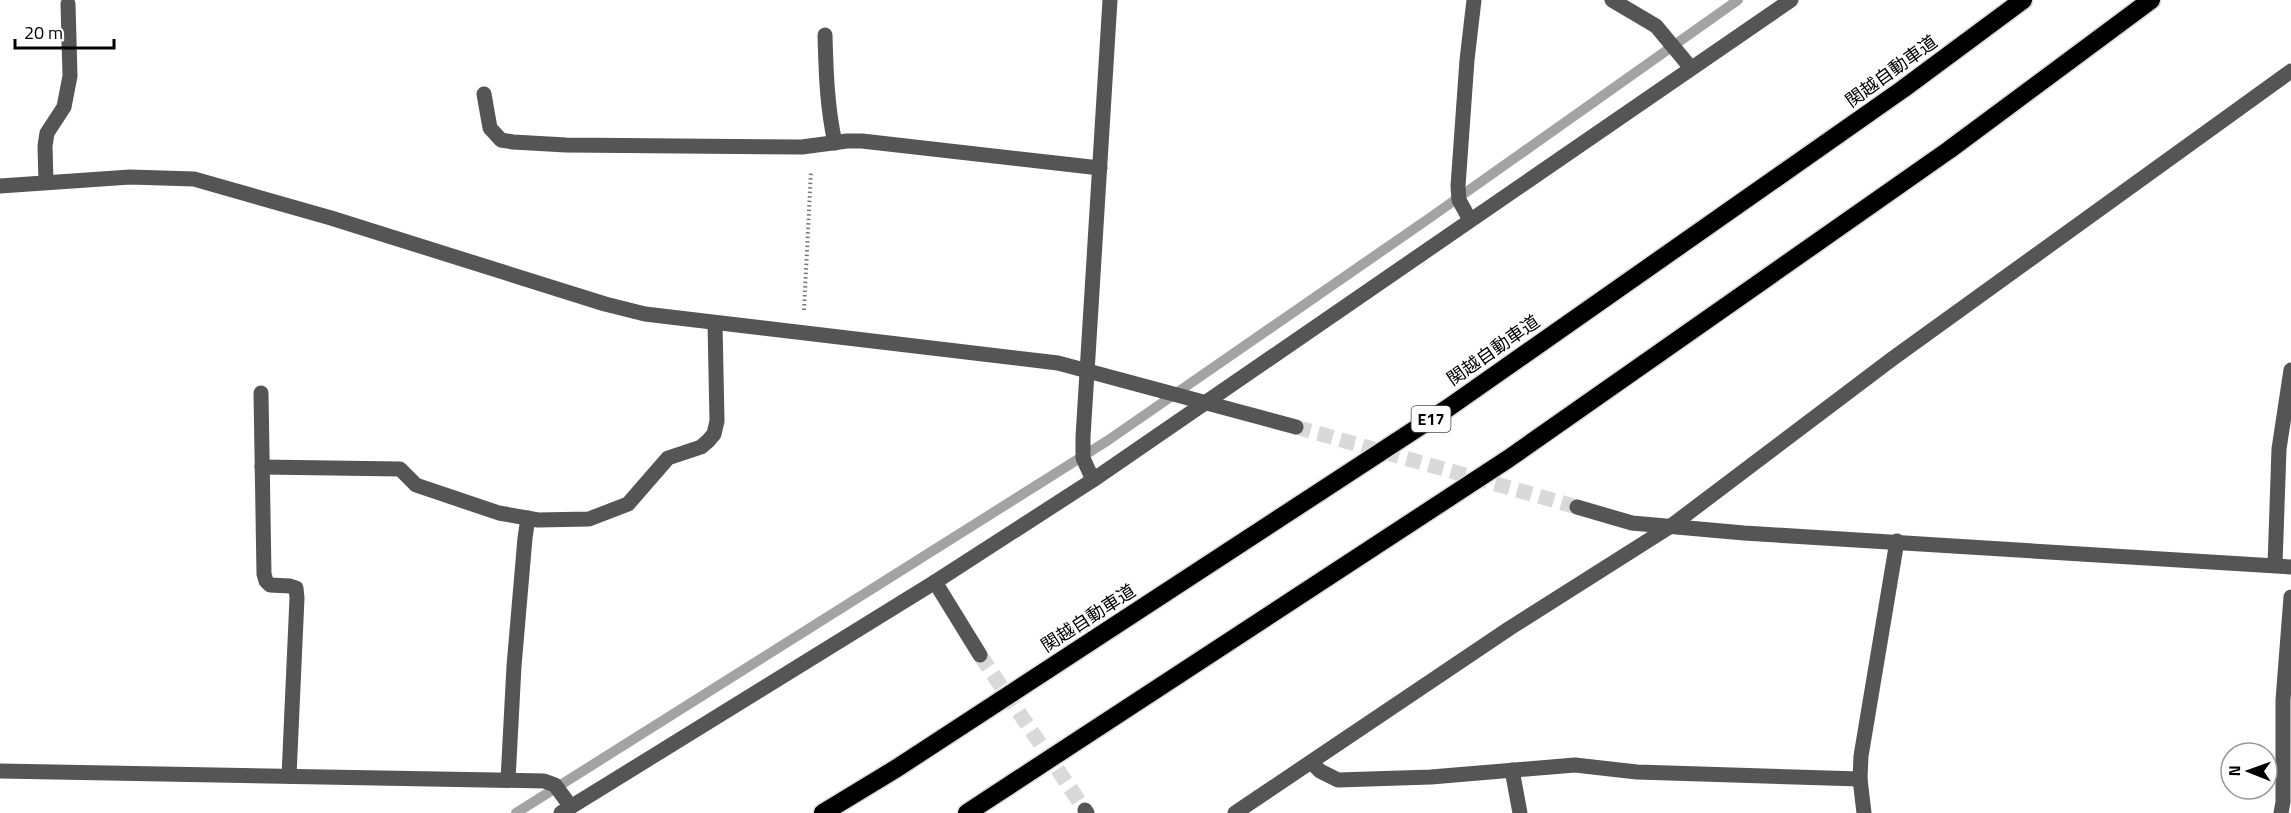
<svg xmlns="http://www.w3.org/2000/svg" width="2291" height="813" font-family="'Titillium Web','Noto Sans JP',sans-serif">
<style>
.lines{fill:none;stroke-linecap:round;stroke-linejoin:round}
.stream{stroke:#a3a3a3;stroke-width:10}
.minor-tunnel{stroke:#d9d9d9;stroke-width:15;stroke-dasharray:15 8;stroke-linecap:butt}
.highway-casing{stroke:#dbdbdb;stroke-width:21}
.path{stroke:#777;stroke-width:4;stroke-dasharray:1.5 3;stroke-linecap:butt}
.minor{stroke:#555;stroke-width:15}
.highway{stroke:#000;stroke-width:18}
.labels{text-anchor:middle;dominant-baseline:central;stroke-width:6;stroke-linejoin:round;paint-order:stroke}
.shield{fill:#fff;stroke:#4c4c4c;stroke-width:1.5}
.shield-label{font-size:16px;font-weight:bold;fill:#000}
.street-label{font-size:18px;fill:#000;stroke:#fff}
</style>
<rect width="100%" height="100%" fill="#fff"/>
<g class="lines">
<path class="stream" d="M516 813 1107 441 1431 217 1738 0"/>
<g class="minor-tunnel">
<path d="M1296 427 1577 507"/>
<path d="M980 655 1085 810"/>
</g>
<g class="highway-casing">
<g id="highway">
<path d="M823 813 897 768 1448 408 1903 89 2023 0"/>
<path d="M967 813 1508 459 1949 150 2151 0"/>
</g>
</g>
<path class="path" d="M804 310 811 171"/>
<g class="minor">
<path d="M1612 0 1656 26 1691 68"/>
<path d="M825 35C826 72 827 107 835 143"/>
<path d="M484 94 490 128 501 140 513 142 566 145 802 147 847 141H862L1100 168"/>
<path d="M46 182 45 146 47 133 64 107 70 76 68 4"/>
<path d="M0 186 130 177 194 179 331 218 605 304 645 314 1058 363 1296 427"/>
<path d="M1470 220 1459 200 1458 186 1467 60 1474 0"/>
<path d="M261 393 264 574 266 581 270 585 290 586 296 588 297 598 289 776"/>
<path d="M262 467 400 469 416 485 499 513 538 520 589 519 628 504 668 458 701 447 708 441 714 434 717 421 715 323"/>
<path d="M1093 480 1083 458V437L1110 0"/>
<path d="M1577 507 1632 523 1744 533 2291 567"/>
<path d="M2275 565 2279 449 2291 370"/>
<path d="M935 582 980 655"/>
<path d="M1312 763 1320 771 1338 780 1431 777 1575 765 1637 772 1860 779"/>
<path d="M1512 770 1520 813"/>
<path d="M0 771 544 781 555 785 571 807"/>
<path d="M508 780 514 666 525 538 528 518"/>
<path d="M1085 810 1087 813"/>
<path d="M561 813 935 582 1093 480 1791 0"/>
<path d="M1235 813 1510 628 1671 526 1892 359 2291 71"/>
<path d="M1864 813 1860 779 1861 756 1897 541"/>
<path d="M2281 813 2283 802V700L2291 597"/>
</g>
<use href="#highway" class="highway"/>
</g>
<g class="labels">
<rect class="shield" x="1411.5" y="406" width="39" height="26" rx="4.5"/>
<g class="shield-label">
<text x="1431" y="419">E17</text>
</g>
<g class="street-label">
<text transform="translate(1891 71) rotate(-36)">関越自動車道</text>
<text transform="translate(1493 350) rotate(-35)">関越自動車道</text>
<text transform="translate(1088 618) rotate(-33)">関越自動車道</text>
</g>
</g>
<g transform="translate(2249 771) rotate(271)"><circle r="28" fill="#ffffff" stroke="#999999" stroke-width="1.5"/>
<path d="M0-4.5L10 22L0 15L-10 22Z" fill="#000000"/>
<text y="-9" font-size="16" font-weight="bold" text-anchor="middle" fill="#000000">N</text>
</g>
<path d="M15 39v9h99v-9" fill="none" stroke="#000000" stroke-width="3"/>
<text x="24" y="39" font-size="18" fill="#000000" stroke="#ffffff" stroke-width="4.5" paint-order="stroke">20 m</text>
</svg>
